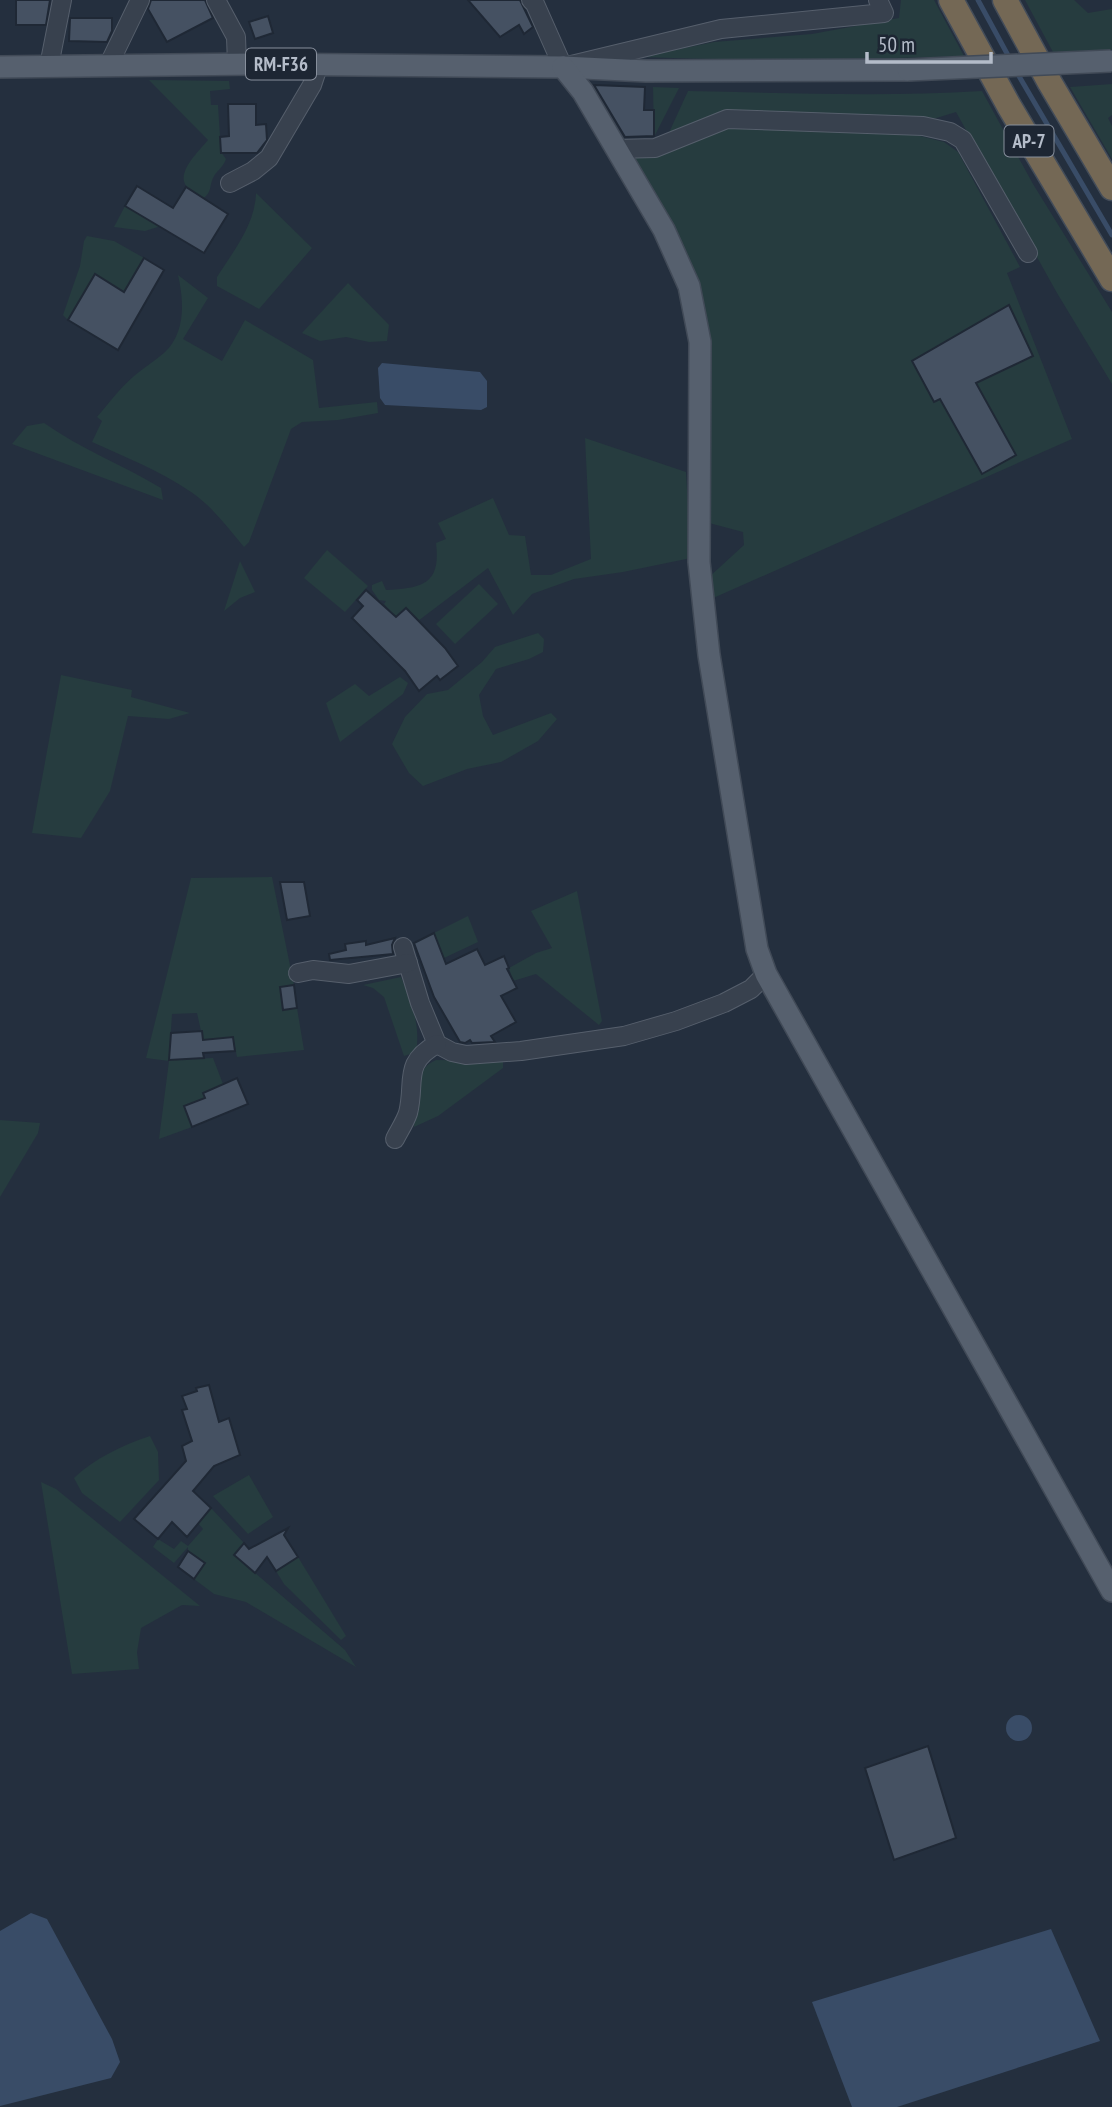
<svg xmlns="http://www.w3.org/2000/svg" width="1112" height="2107" font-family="'PT Sans Narrow',sans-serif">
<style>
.green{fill:#263c3f}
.water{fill:#394c67}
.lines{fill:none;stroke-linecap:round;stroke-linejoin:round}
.stream{stroke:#394c67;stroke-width:5}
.building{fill:#455162;stroke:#1f2835;stroke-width:2}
.minor-casing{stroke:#565f6c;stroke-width:20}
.major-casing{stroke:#414a57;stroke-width:24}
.highway-casing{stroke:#434c59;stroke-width:27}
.minor{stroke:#38414e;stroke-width:18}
.major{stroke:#56606e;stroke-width:21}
.highway{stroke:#746855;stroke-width:24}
.major-bridge-casing{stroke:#414a57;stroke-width:24;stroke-linecap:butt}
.major-bridge{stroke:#56606e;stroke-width:21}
.labels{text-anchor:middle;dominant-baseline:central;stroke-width:7;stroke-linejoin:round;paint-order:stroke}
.shield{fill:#1d2633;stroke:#878f9c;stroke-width:2}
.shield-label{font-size:19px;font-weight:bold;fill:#b4bcc9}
</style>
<rect width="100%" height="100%" fill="#242f3e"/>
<g class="green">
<path d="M901 0H934L964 56C856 60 749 61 641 57L714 42 812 34 899 18Z"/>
<path d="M1025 0H1074L1088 13 1112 9V50L1053 52Z"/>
<path d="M149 80 229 81 230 89 210 91 211 105H218L221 152 226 159C223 168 216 171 213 178 209 187 212 191 204 198 198 194 188 191 185 184 178 170 200 150 208 140Z"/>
<path d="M1112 84V115L1108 118 1112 126V159L1070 87Z"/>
<path d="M653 87 679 88 654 137Z"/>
<path d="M688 91C786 93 884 97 982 91L1033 184 1112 312V384L1057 293 956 112 930 120 740 111 714 115 667 137Z"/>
<path d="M750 124 916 135 944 142 958 152 1020 267 1007 273 1072 439 711 599 708 578 744 545 743 532 709 523V337C703 268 663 210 627 152L730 126Z"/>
<path d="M256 193 312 248 259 309 217 286V277C234 250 255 225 256 193Z"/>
<path d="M125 206 161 226 145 231 114 227Z"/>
<path d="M87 236 114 241 144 258 124 292 95 274 68 320 63 315 80 266 84 241Z"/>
<path d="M178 275 208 298 183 339 222 361 245 320 313 360 319 408 377 402 378 413 338 420 302 422 291 429 249 542 244 547C228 528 212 506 191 492 161 471 125 457 92 442L102 421 97 417C109 403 120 388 134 376 143 368 155 361 164 353 186 333 184 301 178 275Z"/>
<path d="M348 283 389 325 387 341 369 342 346 337 320 341 302 333Z"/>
<path d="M44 423C81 449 123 465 161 488L163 500 12 444 27 426Z"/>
<path d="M585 438 686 472 691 558 623 572 574 579 532 594 513 615 488 568 418 621 396 617 384 604 386 601 379 600 372 590V585L382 581 386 590C423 588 441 584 436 543L446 539 438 523 493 498 509 535 525 536 531 575H551L591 559Z"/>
<path d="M327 550 368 586 345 612 304 578Z"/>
<path d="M240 561 255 592 240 598 224 611Z"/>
<path d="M479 584 498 604 455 644 436 624Z"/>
<path d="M538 633 544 639 543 652 529 659 496 669 479 695 483 716 493 735 551 713 557 719 538 741 501 762 467 769 423 786 409 773 392 744 405 717 427 694 448 690 482 662 495 647Z"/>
<path d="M61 675 132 690 131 697 190 713 169 719 128 716 110 791 81 838 32 833Z"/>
<path d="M400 677 408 683 403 694 340 742 326 703 355 684 369 696Z"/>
<path d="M272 877 294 985 280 987 283 1010 297 1008 304 1050 237 1057 233 1037 203 1040 197 1013 172 1014 169 1060 213 1058 223 1084 204 1093 205 1098 184 1106 192 1127 159 1139 169 1061 146 1058 191 878Z"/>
<path d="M577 891 602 1021 599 1025 536 974 513 981 509 968 536 953 552 948 531 911Z"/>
<path d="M468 916 478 942 444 958 434 933Z"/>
<path d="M401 977C411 1002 421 1025 416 1052L404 1056 384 997 373 988 363 985Z"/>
<path d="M436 1060 503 1061V1068L438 1116 414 1127C416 1104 411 1070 436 1060Z"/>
<path d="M0 1120 40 1123 38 1133 0 1197Z"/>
<path d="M150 1436 158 1452 159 1480 120 1522 82 1493 74 1478C95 1458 123 1445 150 1436Z"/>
<path d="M249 1475 273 1517 248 1534 213 1496Z"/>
<path d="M41 1482 56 1489 200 1606 182 1605 141 1628 137 1652 139 1669 72 1674Z"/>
<path d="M211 1508 244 1543 234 1555 345 1650 356 1667 246 1602 214 1594 194 1579 205 1563 188 1551V1547L174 1563 153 1547 158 1539 174 1549 181 1541 188 1546 203 1529 198 1523Z"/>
<path d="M298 1557 346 1636 341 1640 284 1584 276 1571Z"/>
</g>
<g class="water">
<path d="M382 363 480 372 487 381V407L481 410 385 405 380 398 378 368Z"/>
<circle cx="1019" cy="1728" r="13"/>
<path d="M31 1913 47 1919 112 2039 120 2062 111 2078 0 2106V1931Z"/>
<path d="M1051 1929 1100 2041 897 2107H852L812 2002Z"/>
</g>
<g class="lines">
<g class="stream">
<path d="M978 0 1010 59"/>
<path d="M1016 71 1112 235"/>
</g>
</g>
<g class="building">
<path d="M16 0H50L46 25H16Z"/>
<path d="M151 0H205L213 18 167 42 148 9Z"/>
<path d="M468 0H520L533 27 524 34 519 25 500 37Z"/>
<path d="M268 16 273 33 255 39 249 22Z"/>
<path d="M70 18H112V31L107 42 69 41Z"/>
<path d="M594 85 645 87 644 110H654V136L625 137Z"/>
<path d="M228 104H256V125L266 124 267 140 257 153H221L220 137 229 136Z"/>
<path d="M137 186 173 208 186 187 228 214 204 253 125 206Z"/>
<path d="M144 258 164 270 118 350 68 320 95 274 124 292Z"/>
<path d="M1009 305 1033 356 976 383 1016 455 982 474 940 399 934 402 912 361Z"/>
<path d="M366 590 396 617 406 608 445 648 458 666 440 680 437 676 419 691 405 671 352 618 363 606 357 600Z"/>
<path d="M280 882H304L310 916 287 920Z"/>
<path d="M434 933 446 964 477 949 485 965 504 956 509 968 507 969 517 988 501 996 516 1022 491 1036 495 1042 472 1043 470 1040 465 1043 460 1042 434 997 414 943Z"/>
<path d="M395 938 392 945 393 954 330 960 329 954 346 950 345 944 366 941V945Z"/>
<path d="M294 985 297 1008 283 1010 280 987Z"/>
<path d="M202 1031 203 1040 233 1037 235 1051 203 1053 204 1058 169 1060 171 1033Z"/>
<path d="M237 1078 248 1104 192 1127 184 1106 205 1098 203 1093Z"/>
<path d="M209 1385 219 1422 229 1418 240 1455 214 1466 193 1491 211 1508 187 1537 172 1522 158 1539 134 1519 186 1461 182 1446 192 1441 182 1410 187 1409 182 1396 197 1391 196 1388Z"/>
<path d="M288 1528 284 1535 298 1557 276 1571 267 1557 255 1573 234 1555 244 1543 249 1549Z"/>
<path d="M188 1551 205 1563 194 1579 178 1567Z"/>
<path d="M928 1746 956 1838 894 1860 865 1768Z"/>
</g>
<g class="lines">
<g class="minor-casing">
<g id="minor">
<path d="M216 0 236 37 237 64"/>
<path d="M531 0 535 4 563 67 721 29 884 13 878 0"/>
<path d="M109 64 140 0"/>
<path d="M49 66 62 0"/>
<path d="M616 149 655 148 727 119 923 126 950 132 963 140 1028 253"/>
<path d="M230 183 253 171 269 158 312 85 319 64"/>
<path d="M403 947 420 1003 437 1044 452 1052 466 1055 521 1051 624 1036 676 1021 724 1003 751 989 766 974"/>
<path d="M298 973 313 970 349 974 408 963"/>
<path d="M395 1139C399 1131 405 1122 408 1113 416 1082 402 1063 437 1044"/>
</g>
</g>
<g class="major-casing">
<g id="major">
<path d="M0 67 255 64 563 67 646 71 908 70"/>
<path d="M563 67 583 92 664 230 689 286 700 342 699 562 709 655 757 949 766 974 1112 1591"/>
</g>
</g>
<g class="highway-casing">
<g id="highway">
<path d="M951 0 1009 106 1112 279"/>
<path d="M1005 0 1050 83 1112 188"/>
</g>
</g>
<use href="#minor" class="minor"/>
<use href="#major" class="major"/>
<use href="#highway" class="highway"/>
<g class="major-bridge-casing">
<path id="major-bridge" d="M908 70 1111 61"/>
</g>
<use href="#major-bridge" class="major-bridge"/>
</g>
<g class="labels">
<g class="shield">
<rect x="246" y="48.5" width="70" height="31" rx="5"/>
<rect x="1004.5" y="125.5" width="49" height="31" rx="5"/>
</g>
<g class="shield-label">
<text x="281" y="64">RM-F36</text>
<text x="1029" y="141">AP-7</text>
</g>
</g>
<path d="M867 52v10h124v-10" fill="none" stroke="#b4bcc9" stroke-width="3.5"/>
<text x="878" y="52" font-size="21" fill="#b4bcc9" stroke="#1d2633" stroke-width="5" paint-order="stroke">50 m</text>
</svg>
